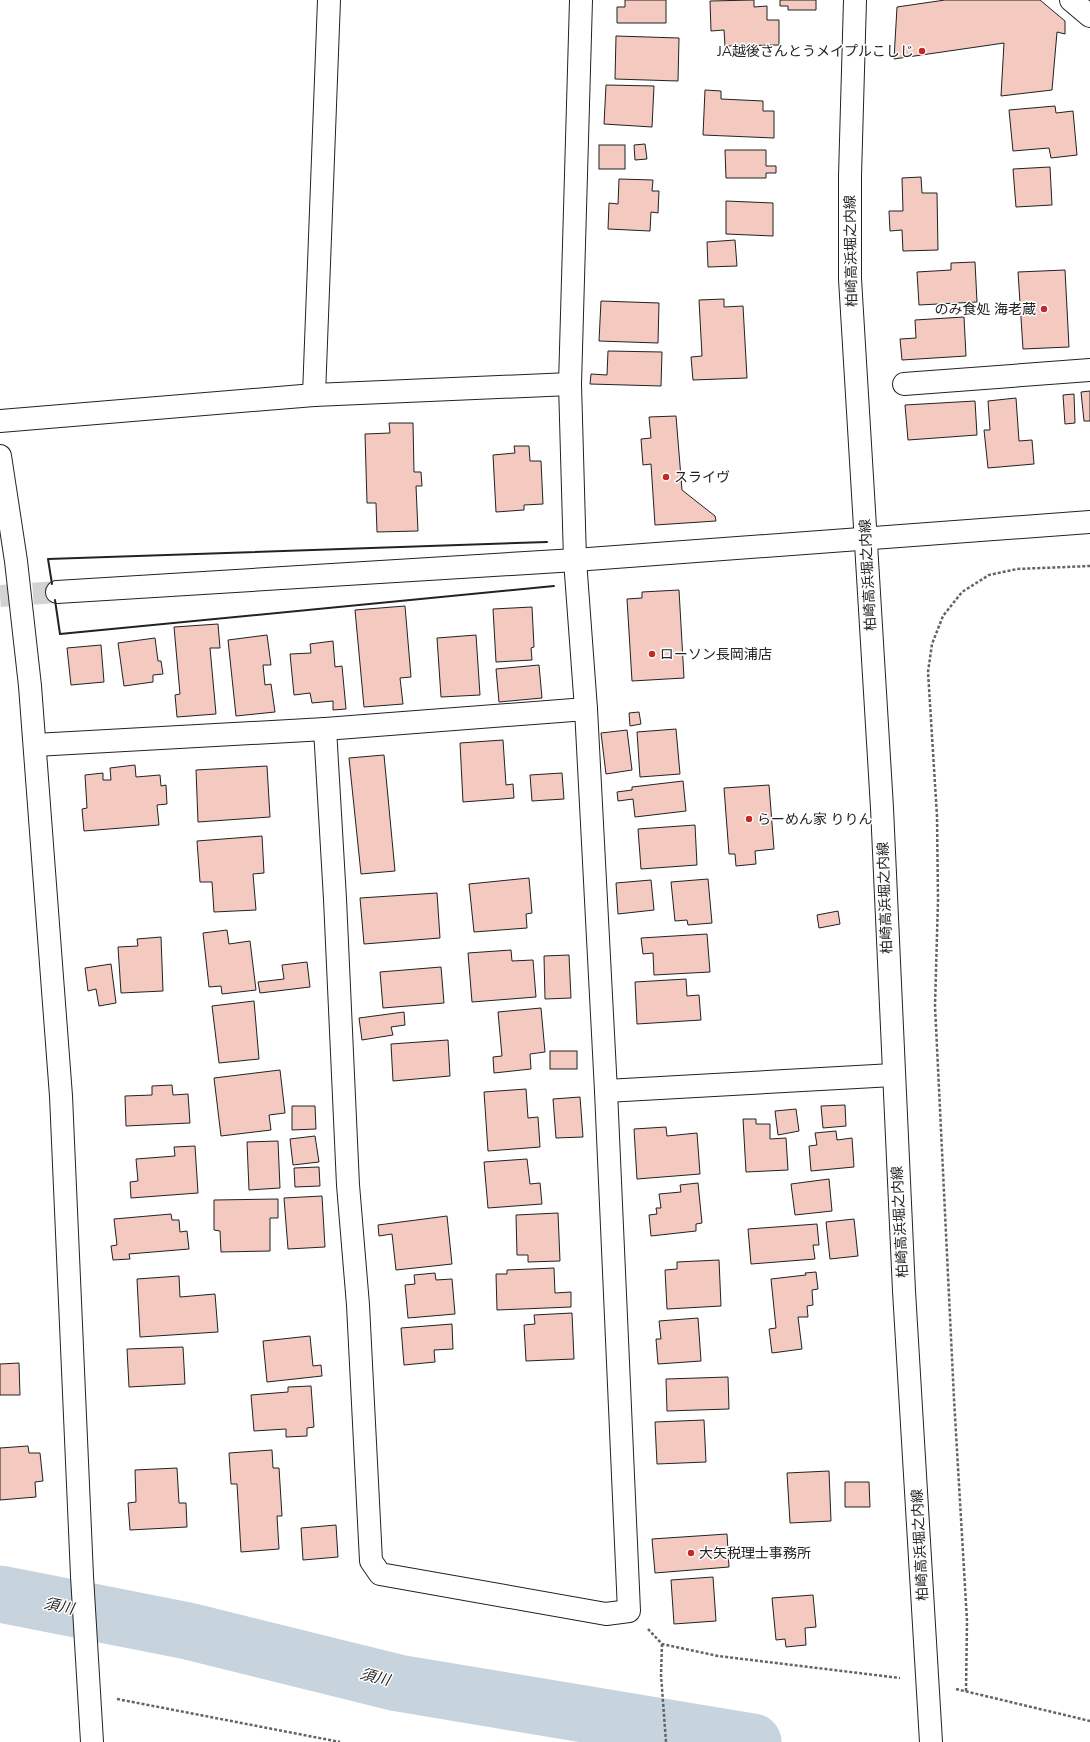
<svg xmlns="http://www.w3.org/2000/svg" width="1090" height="1742" font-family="'Nunito Sans','Noto Sans JP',sans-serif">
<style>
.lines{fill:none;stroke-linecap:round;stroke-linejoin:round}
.river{stroke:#c7d3dd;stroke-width:57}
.building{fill:#f3c9c0;stroke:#222}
.secondary-tunnel{stroke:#d3d3d3;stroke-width:22;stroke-dasharray:22 11;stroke-linecap:butt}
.street-casing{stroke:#222;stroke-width:24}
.secondary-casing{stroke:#222;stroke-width:24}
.primary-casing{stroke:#222;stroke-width:24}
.path{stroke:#646464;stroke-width:2.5;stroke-dasharray:3 2;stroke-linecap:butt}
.street{stroke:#fff;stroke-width:22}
.secondary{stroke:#fff;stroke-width:22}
.primary{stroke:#fff;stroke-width:22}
.wall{stroke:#222;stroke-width:2}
.poi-dot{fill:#c62828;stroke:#fff;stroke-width:1.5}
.labels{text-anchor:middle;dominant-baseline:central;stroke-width:3;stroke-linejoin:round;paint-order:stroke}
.poi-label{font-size:14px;fill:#222;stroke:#fff;text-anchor:start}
.street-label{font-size:14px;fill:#222;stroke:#fff}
.water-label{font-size:15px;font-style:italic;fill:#222;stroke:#fff}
</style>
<rect width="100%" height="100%" fill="#fff"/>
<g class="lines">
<path class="river" d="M0 1594 188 1631 398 1683 753 1742"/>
</g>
<g class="building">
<path d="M625 0H666V23H617V7H625Z"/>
<path d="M754 0V7L767 6V20H779V45L725 46 724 30 711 31 710 1Z"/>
<path d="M780 0H816V10H788V6H780Z"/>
<path d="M945 0H1040L1065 21V34L1057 32 1052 90 1001 96 1004 43 894 59 897 7Z"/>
<path d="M616 36 679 38 678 81 615 79Z"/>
<path d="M606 85 654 86 652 127 604 124Z"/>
<path d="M705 90 721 91V99L763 101V111H774V138L703 135Z"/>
<path d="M1055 106 1056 113 1073 111 1077 155 1051 158 1049 148 1013 151 1009 110Z"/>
<path d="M645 144 647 159 635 160 634 145Z"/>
<rect x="599" y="145" width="26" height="24"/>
<path d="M725 150H766V166H776V173H766V178H726Z"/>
<path d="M1050 167 1052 205 1016 207 1013 169Z"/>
<path d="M921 177 922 193H937L938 250 903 251 902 230 890 231 889 211H903L902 178Z"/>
<path d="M619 179 653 180 652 191H659L658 213 651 212 650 231 608 229 609 203 618 204Z"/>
<path d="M726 201 773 203V236L726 234Z"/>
<path d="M735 240 737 266 708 267 707 242Z"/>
<path d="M975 262 977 302 919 305 917 272 951 270V263Z"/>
<path d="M1065 270 1069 347 1023 349 1018 272Z"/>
<path d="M724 299V307L743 306 747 378 693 380 691 357 702 356 699 300Z"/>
<path d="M601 301 659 303 658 343 599 341Z"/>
<path d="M964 317 966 356 902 360 900 339 916 338 915 320Z"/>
<path d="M608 351 662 352 661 386 590 384 591 374 607 375Z"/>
<path d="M1090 391V421H1084L1081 392Z"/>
<path d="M1074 394 1075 423 1065 424 1063 395Z"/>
<path d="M1016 398 1019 441 1032 440 1034 464 988 468 984 430H990L988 401Z"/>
<path d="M975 401 977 435 908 440 905 405Z"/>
<path d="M676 416 682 490 715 516 716 521 655 525 651 464 643 465 641 439 651 438 649 417Z"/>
<path d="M389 423H413L414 472H421L422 486H416L418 531 377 532 376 503H367L365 434 390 433Z"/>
<path d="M514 446H529L530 461H541L543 504 524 505V510L496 512 493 455 515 453Z"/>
<path d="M679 590 684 678 632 681 627 599 642 598V592Z"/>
<path d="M405 606 411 677 400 678 403 704 364 707 355 610Z"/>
<path d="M532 607 534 647 531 648 532 660 496 662 493 609Z"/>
<path d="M218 624 220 648H210L216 714 177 717 175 695 180 694 174 627Z"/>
<path d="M267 635 271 665H263L265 685 271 684 275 712 236 716 228 640Z"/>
<path d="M476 635 480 695 441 697 437 638Z"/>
<path d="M155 638 158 661H161L163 674 153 675V682L124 686 118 643Z"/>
<path d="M333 641 335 667 342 666 346 709 333 710V701L312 703 310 693 294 695 290 654 311 653 310 644Z"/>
<path d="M101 645 104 682 71 685 67 648Z"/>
<path d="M539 665 542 698 499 702 496 669Z"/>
<path d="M639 712 641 724 630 726 629 713Z"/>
<path d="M676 729 680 774 640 777 637 732Z"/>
<path d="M627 730 632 770 606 774 601 733Z"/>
<path d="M503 740 506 785 513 784 514 798 463 802 460 743Z"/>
<path d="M384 755 395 871 361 874 349 758Z"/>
<path d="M135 765 136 777 160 775 161 786 166 785 167 804 157 805 159 825 84 831 82 809 87 808 85 775 103 773V780H111L110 768Z"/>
<path d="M267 766 270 817 198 822 196 770Z"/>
<path d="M562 773 564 799 532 801 530 775Z"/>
<path d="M683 781 686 811 635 817 633 799 618 801 617 792 632 790V787Z"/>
<path d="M769 785 774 849 755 851 756 864 736 866 735 854H729L724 788Z"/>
<path d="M695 825 697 865 641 869 638 829Z"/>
<path d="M262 836 264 873 253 874 256 910 214 912 212 882H200L197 841Z"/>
<path d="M529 878 532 913 526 914 527 928 474 932 469 884Z"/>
<path d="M708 879 712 923 688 925 687 920 675 921 671 882Z"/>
<path d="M651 880 654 910 618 914 616 883Z"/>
<path d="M437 893 440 938 364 944 360 898Z"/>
<path d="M838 911 840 924 819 928 817 915Z"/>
<path d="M227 930 229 944 250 941 256 990 222 994 221 986 209 987 203 933Z"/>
<path d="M707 934 710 972 654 975 653 953 643 954 641 938Z"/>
<path d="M161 937 163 991 121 993 118 947 138 946 137 939Z"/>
<path d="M511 950 512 961 533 960 536 997 472 1002 468 953Z"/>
<path d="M569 955 571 998 545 999 544 956Z"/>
<path d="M307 962 310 987 260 993 258 982 284 979 282 965Z"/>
<path d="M111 964 116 1003 99 1006 96 989 88 991 85 968Z"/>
<path d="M441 967 444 1003 383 1008 380 972Z"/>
<path d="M686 979 687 996 699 995 701 1020 637 1024 635 982Z"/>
<path d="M254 1001 259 1059 219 1063 212 1006Z"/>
<path d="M541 1008 545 1052 530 1054 531 1069 494 1073 493 1057 502 1056 498 1012Z"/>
<path d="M404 1012 405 1025 391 1027 393 1035 362 1040 359 1018Z"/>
<path d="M448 1040 450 1076 393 1081 391 1044Z"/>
<rect x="550" y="1051" width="27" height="18"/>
<path d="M280 1070 285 1113 269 1115 271 1130 221 1136 214 1078Z"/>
<path d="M172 1085 173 1095 188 1094 190 1123 126 1126 125 1096 152 1095V1086Z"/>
<path d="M526 1089 528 1118 538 1117 540 1147 488 1151 484 1092Z"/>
<path d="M580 1097 583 1137 556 1138 553 1099Z"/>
<path d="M845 1105 846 1126 823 1128 821 1106Z"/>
<path d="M292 1106H315L316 1129 292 1130Z"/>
<path d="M796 1109 799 1131 778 1135 775 1111Z"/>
<path d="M743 1119H756V1124H770V1139L786 1138 788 1170 746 1172Z"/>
<path d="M666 1127 667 1136 697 1133 700 1174 637 1179 634 1129Z"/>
<path d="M836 1131 837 1140 852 1138 854 1167 811 1171 809 1146 817 1145 815 1133Z"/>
<path d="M315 1136 319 1162 293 1165 290 1139Z"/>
<path d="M278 1141 280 1188 249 1190 247 1142Z"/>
<path d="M195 1146 198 1193 131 1198 130 1182 138 1181 136 1159 175 1156 174 1147Z"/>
<path d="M527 1159 530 1184 540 1183 542 1204 488 1208 484 1162Z"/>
<path d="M319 1167 320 1186 295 1187 294 1168Z"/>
<path d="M829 1179 832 1211 795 1215 791 1184Z"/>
<path d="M698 1183 702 1223 696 1224V1231L651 1236 649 1215 657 1214 656 1208H661L659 1194 681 1192 680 1185Z"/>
<path d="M322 1196 325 1247 288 1249 284 1198Z"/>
<path d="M278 1199V1218H270V1251L221 1252 220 1231 214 1230V1200Z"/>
<path d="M558 1213 560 1261 528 1262V1255H517L516 1215Z"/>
<path d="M171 1214 172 1220H179L180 1232 187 1231 189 1249 129 1254 130 1259 113 1260 111 1246 117 1245 114 1219Z"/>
<path d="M447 1216 452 1264 396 1270 392 1234 379 1236 378 1225Z"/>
<path d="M854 1219 858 1256 830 1259 826 1222Z"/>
<path d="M817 1224 819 1245H813L815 1259 751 1264 748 1229Z"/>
<path d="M719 1260 721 1306 667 1309 665 1270 677 1269V1262Z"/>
<path d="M554 1268 555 1293 571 1292V1307L497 1310 496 1274H507V1270Z"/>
<path d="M816 1272 818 1289 812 1290 813 1305 807 1306 808 1317H798L802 1349 772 1353 769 1329 776 1328 771 1279 806 1275 805 1273Z"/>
<path d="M435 1273 436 1280 452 1279 455 1314 408 1318 405 1285 415 1284 414 1275Z"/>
<path d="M179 1276 180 1297 215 1294 218 1332 140 1337 137 1279Z"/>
<path d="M572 1313 574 1359 526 1361 524 1325 535 1324 534 1315Z"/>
<path d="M698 1318 701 1361 658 1364 656 1339H661L659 1321Z"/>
<path d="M452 1324 453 1349 434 1350 435 1362 404 1365 401 1328Z"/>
<path d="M310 1336 313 1366 321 1365 322 1376 267 1382 263 1341Z"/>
<path d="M183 1347 185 1384 129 1387 127 1349Z"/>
<path d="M19 1363 20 1395H0V1364Z"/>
<path d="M728 1377 729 1409 667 1411 666 1379Z"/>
<path d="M311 1386 314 1427 307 1428V1436L286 1437V1429L254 1431 251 1395 288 1392V1387Z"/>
<path d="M704 1420 706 1462 657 1464 655 1422Z"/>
<path d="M28 1446 29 1453H40L43 1481 35 1482 36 1497 0 1500V1448Z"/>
<path d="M272 1450 273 1468H279L282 1516H277L279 1549 241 1552 237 1484H231L229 1453Z"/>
<path d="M177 1468 179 1503H186L187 1527 130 1530 128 1503 136 1502 135 1470Z"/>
<path d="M829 1471 831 1521 790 1523 787 1473Z"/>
<path d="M845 1482H869L870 1507H845Z"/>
<path d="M336 1525 338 1557 303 1560 301 1528Z"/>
<path d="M727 1534 729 1567 655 1573 652 1539Z"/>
<path d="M713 1577 716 1621 674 1624 671 1580Z"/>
<path d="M813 1595 816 1627 805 1628 806 1645 786 1647 785 1639 776 1640 772 1598Z"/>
</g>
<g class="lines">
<path class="secondary-tunnel" d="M0 596 57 592"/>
<g class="street-casing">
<g id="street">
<path d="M1071 0 1090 16"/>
<path d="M904 384 1090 370"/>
<path d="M314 395 329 0"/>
<path d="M0 421 314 395 570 384"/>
<path d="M325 729 335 899 348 1185 358 1305 371 1561 380 1574 606 1614 629 1611 606 1091 586 709 575 560 570 384 581 0"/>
<path d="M35 745 325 729 586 709"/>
<path d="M606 1091 893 1075"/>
</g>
</g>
<g class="secondary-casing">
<g id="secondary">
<path d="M0 456 16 561 30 686 61 1096 82 1576 92 1742"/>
<path d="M57 592 575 560 1090 522"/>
</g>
</g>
<g class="primary-casing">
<path id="primary" d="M855 0 850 176V279L882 808 904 1291 931 1742"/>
</g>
<g class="path">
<path d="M648 1629 662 1644 718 1656 900 1678"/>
<path d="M662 1644 661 1675 666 1742"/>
<path d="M956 1689 1090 1721"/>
<path d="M966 1691 967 1621 954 1399 935 1006 938 900 937 816 928 672 932 644 943 616 962 592 989 575 1017 569 1090 566"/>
<path d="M117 1699 340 1742"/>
</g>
<use href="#street" class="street"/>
<use href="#secondary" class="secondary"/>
<use href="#primary" class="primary"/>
<g class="wall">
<path d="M52 584 48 559 547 542"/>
<path d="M55 600 60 634 554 586"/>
</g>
</g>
<g class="poi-dot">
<circle cx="922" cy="51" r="4"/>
<circle cx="1044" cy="309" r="4"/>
<circle cx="666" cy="477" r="4"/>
<circle cx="652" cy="654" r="4"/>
<circle cx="749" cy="819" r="4"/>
<circle cx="691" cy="1553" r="4"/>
</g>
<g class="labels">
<g class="poi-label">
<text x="914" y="51" text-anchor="end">JA越後さんとうメイプルこしじ</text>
<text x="1036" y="309" text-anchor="end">のみ食処 海老蔵</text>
<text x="674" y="477">スライヴ</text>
<text x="660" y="654">ローソン長岡浦店</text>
<text x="757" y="819">らーめん家 りりん</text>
<text x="699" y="1553">大矢税理士事務所</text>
</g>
<g class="street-label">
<text transform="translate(851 251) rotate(-91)">柏崎高浜堀之内線</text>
<text transform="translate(868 575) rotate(-93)">柏崎高浜堀之内線</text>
<text transform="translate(885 898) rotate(-92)">柏崎高浜堀之内線</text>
<text transform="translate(900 1222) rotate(-93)">柏崎高浜堀之内線</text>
<text transform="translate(920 1545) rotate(-93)">柏崎高浜堀之内線</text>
</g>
<g class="water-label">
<text transform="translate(59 1606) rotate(11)">須川</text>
<text transform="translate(375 1677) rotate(14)">須川</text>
</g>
</g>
</svg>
